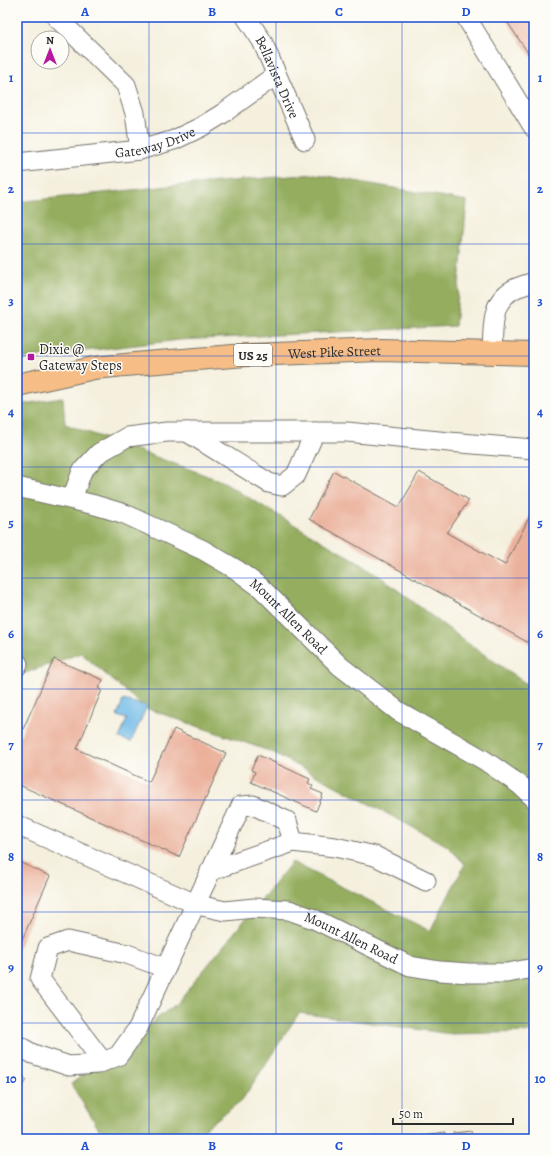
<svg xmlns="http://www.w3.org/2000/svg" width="551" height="1156" font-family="Alegreya,serif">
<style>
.forest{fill:#94ad5f;stroke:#606c45}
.water{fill:#6fbae8;stroke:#4d728a}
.building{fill:#ebb19b}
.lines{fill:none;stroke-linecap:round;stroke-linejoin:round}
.minor-casing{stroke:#72706a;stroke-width:21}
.major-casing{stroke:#72706a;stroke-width:24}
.minor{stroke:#fff;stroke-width:19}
.major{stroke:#f6be86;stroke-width:22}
.grid{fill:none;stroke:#1d4ed8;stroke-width:1;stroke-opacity:0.55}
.poi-dot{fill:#b5179e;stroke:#fdfcf7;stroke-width:1.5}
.labels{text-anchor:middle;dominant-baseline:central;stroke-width:3;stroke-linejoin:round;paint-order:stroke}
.shield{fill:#fdfcf7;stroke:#6a6a68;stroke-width:1}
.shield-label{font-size:13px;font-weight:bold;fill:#2b2b2b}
.street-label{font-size:14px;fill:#2b2b2b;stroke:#fdfcf7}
.poi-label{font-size:14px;fill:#2b2b2b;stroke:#fdfcf7;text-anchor:start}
.neatline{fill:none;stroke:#1d4ed8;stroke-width:1.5}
.grid-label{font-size:13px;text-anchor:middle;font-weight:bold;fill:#1d4ed8}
</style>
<rect width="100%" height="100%" fill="#fdfcf7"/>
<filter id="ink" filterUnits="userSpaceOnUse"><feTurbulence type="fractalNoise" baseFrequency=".025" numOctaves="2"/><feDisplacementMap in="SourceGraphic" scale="8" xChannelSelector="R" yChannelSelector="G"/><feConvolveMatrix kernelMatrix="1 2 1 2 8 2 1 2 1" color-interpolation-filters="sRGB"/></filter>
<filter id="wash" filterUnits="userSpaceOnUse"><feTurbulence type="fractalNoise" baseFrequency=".012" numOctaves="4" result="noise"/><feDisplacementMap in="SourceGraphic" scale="16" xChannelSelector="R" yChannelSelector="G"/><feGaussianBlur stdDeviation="0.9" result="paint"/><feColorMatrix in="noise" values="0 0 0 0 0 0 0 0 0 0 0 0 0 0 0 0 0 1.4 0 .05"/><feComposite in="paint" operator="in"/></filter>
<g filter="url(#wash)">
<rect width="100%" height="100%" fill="#f5f0de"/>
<g class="forest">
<path d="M315 174 467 201 455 326 180 340 31 357 17 361V202L170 186Z"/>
<path d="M63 398 65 424 219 480 374 572 466 642 534 689V1032L451 1034 299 1013 242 1100 191 1139H105L71 1084 176 1004 292 862 430 931 465 864 446 845 272 752 145 708 81 653 17 676V405Z"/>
</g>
<path class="water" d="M123 700 147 706 131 742 119 738 127 719 117 716Z"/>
<g id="blocks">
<g class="building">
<path d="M504 17H534V62Z"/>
<path d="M334 471 399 507 419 472 469 500 447 533 505 565 531 514 534 516V646L309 519Z"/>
<path d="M54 659 103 680 99 688 102 690 77 749 149 782 174 729 226 753 179 857 17 784V743Z"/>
<path d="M258 755 310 779 308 783 313 786 311 789 323 794 316 811 251 782 255 772 251 770Z"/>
<path d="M17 861 50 876 17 951Z"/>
<path d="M17 1072 27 1080 17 1093Z"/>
<path d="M471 1131 472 1139H454L453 1133Z"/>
<path d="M444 1133 445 1139H421V1136Z"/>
<path d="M487 1135 510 1138V1139H486Z"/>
</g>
</g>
</g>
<g filter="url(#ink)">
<use href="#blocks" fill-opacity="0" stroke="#72706a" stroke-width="1"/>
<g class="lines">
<g class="minor-casing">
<g id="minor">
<path d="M56 17 126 85 135 113 140 150"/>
<path id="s1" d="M246 17 262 41 305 140"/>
<path d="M466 17 534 128"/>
<path id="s2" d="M17 163 140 150 174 140 201 127 222 114 276 75"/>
<path d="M492 352C494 327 489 301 516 288 521 286 528 284 534 282"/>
<path d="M187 432 269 483 282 486 296 475 315 432"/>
<path id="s3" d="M17 487 95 505 125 514 203 550 237 570 260 587 340 666 398 711 484 760 520 785 534 798"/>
<path d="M72 499 82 471 99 453 127 437 167 432H347L449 442 534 449"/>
<path d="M17 666 18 664"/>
<path id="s4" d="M17 825 198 905 225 911 254 908 289 910 314 919 410 966 440 971 469 973H507L534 968"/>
<path d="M210 871 293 842"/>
<path d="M17 1045 33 1054 69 1066 97 1064 118 1056 138 1028 241 806 253 805 287 821 293 842 335 847 375 856 426 881"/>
<path d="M103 1062 40 979 48 948 68 941 127 954 165 968"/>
</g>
</g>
<g class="major-casing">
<g id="major">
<path id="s5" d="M17 385 94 368 146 363 246 355 380 350 534 354"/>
</g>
</g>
<use href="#minor" class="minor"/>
<use href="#major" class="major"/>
</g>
</g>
<path class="grid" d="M149 17V1139M276 17V1139M402 17V1139M17 133H534M17 244H534M17 356H534M17 467H534M17 578H534M17 689H534M17 800H534M17 912H534M17 1023H534"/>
<rect class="poi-dot" x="27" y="353" width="8" height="8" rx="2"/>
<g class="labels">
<rect class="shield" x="234" y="344" width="38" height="22" rx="3"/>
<g class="shield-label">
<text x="253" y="355">US 25</text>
</g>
<g class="street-label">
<text stroke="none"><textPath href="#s1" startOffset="68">Bellavista Drive</textPath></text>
<text stroke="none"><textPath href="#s2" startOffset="140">Gateway Drive</textPath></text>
<text stroke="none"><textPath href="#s5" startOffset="320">West Pike Street</textPath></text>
<text stroke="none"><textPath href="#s3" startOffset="306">Mount Allen Road</textPath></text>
<text stroke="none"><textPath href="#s4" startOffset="358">Mount Allen Road</textPath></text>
</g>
<g class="poi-label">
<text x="39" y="349">Dixie @<tspan x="39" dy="16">Gateway Steps</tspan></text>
</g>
</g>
<rect width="551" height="1156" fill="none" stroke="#fdfcf7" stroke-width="44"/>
<g transform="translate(50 50)"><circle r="19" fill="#fdfcf7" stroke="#a9a8a5"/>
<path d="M0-3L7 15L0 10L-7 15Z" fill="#b5179e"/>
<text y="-6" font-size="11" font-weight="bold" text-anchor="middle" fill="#2b2b2b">N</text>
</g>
<path d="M393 1118v6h120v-6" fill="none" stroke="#2b2b2b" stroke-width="2"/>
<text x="399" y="1118" font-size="12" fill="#2b2b2b" stroke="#fdfcf7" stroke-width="3" paint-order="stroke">50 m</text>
<rect x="22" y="22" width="507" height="1112" class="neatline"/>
<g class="grid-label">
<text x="85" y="16">A</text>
<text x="212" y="16">B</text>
<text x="339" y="16">C</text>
<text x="466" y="16">D</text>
<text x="11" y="82">1</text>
<text x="540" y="82">1</text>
<text x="11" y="193">2</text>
<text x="540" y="193">2</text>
<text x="11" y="305">3</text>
<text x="540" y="305">3</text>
<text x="11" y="416">4</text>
<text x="540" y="416">4</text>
<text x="11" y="527">5</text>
<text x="540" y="527">5</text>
<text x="11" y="638">6</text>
<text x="540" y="638">6</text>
<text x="11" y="749">7</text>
<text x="540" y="749">7</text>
<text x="11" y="861">8</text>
<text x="540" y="861">8</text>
<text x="11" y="972">9</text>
<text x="540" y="972">9</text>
<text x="11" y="1083">10</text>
<text x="540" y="1083">10</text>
<text x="85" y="1150">A</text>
<text x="212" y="1150">B</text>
<text x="339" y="1150">C</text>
<text x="466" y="1150">D</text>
</g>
</svg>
